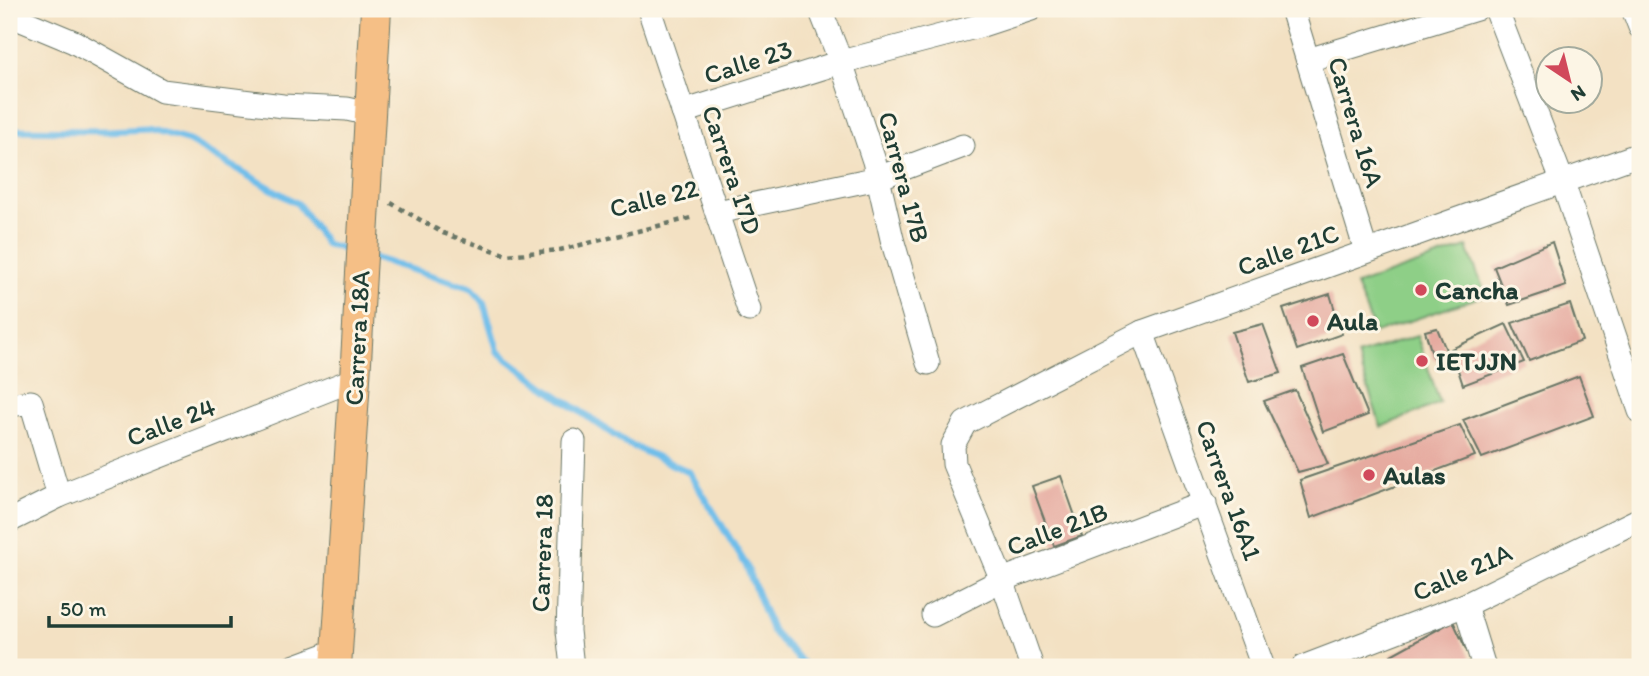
<svg xmlns="http://www.w3.org/2000/svg" width="1649" height="676" font-family="Itim,sans-serif">
<style>
.green{fill:#8ecf87;stroke:#56865e;stroke-width:2}
.lines{fill:none;stroke-linecap:round;stroke-linejoin:round}
.stream{stroke:#70beea;stroke-width:7}
.building{fill:#e6aba0}
.minor-casing{stroke:#697666;stroke-width:25}
.major-casing{stroke:#697666;stroke-width:32}
.path{stroke:#697666;stroke-width:4.5;stroke-dasharray:5 5;stroke-linecap:butt}
.minor{stroke:#fff;stroke-width:23}
.major{stroke:#f5bf86;stroke-width:30}
.poi-dot{fill:#d1495b;stroke:#fcf5e5;stroke-width:2.5}
.labels{text-anchor:middle;dominant-baseline:central;stroke-width:6;stroke-linejoin:round;paint-order:stroke}
.street-label{font-size:26px;fill:#1f3d34;stroke:#fcf5e5}
.poi-label{font-size:26px;font-weight:bold;fill:#1f3d34;stroke:#fcf5e5;text-anchor:start}
</style>
<rect width="100%" height="100%" fill="#fcf5e5"/>
<filter id="ink" filterUnits="userSpaceOnUse"><feTurbulence type="fractalNoise" baseFrequency=".0143" numOctaves="2"/><feDisplacementMap in="SourceGraphic" scale="14" xChannelSelector="R" yChannelSelector="G"/><feConvolveMatrix kernelMatrix="1 2 1 2 8 2 1 2 1" color-interpolation-filters="sRGB"/></filter>
<filter id="wash" filterUnits="userSpaceOnUse"><feTurbulence type="fractalNoise" baseFrequency=".00686" numOctaves="4" result="noise"/><feDisplacementMap in="SourceGraphic" scale="28" xChannelSelector="R" yChannelSelector="G"/><feGaussianBlur stdDeviation="1.57" result="paint"/><feColorMatrix in="noise" values="0 0 0 0 0 0 0 0 0 0 0 0 0 0 0 0 0 1.4 0 .05"/><feComposite in="paint" operator="in"/></filter>
<g filter="url(#wash)">
<rect width="100%" height="100%" fill="#f3e1c3"/>
<g class="green">
<path d="M1467 247 1486 295 1375 333 1356 285Z"/>
<path d="M1417 336 1440 403 1381 427 1357 355Z"/>
</g>
<g class="lines">
<g class="stream">
<path d="M9 130 107 131 147 129 189 141 298 204 326 244 355 252"/>
<path d="M370 257 472 288 483 301 498 352 549 390 626 443 689 472 746 565 772 631 806 667"/>
</g>
</g>
<g id="blocks">
<g class="building">
<path d="M1552 242 1566 286 1509 305 1494 267Z"/>
<path d="M1330 294 1342 334 1297 350 1283 309Z"/>
<path d="M1570 304 1582 341 1529 361 1512 323Z"/>
<path d="M1263 324 1281 373 1249 382 1232 332Z"/>
<path d="M1506 324 1524 362 1463 385 1451 349Z"/>
<path d="M1437 328 1449 357 1434 360 1425 331Z"/>
<path d="M1343 354 1368 415 1323 432 1302 368Z"/>
<path d="M1579 376 1594 416 1482 458 1463 420Z"/>
<path d="M1295 390 1328 464 1298 472 1264 401Z"/>
<path d="M1460 425 1475 456 1311 518 1300 480Z"/>
<path d="M1061 476 1082 536 1054 546 1032 486Z"/>
<path d="M1453 621 1471 660 1460 667H1395L1391 655Z"/>
</g>
</g>
</g>
<g filter="url(#ink)">
<use href="#blocks" fill-opacity="0" stroke="#697666" stroke-width="2"/>
<g class="lines">
<g class="minor-casing">
<g id="minor">
<path d="M649 9 749 310"/>
<path d="M820 9 841 62 874 161 892 239 928 363"/>
<path d="M1292 9 1366 251"/>
<path d="M1496 9 1563 183 1640 411"/>
<path d="M1633 9 1640 27"/>
<path d="M9 15 74 42 162 91 283 106 347 109 370 114"/>
<path d="M1308 60 1476 9"/>
<path d="M683 112 841 62 979 26 1031 9"/>
<path d="M717 212 878 178 963 146"/>
<path d="M1142 332 1263 667"/>
<path d="M9 405 31 402 59 496"/>
<path d="M9 521 59 496 355 379"/>
<path d="M1465 605 1484 667"/>
<path d="M933 615 1002 580 1205 503"/>
<path d="M293 667 336 651"/>
<path d="M572 667 568 631 574 441"/>
<path d="M1032 667 1002 580 954 464 953 445 965 423 1142 332 1640 154"/>
<path d="M1303 667 1465 605 1640 519"/>
</g>
</g>
<g class="major-casing">
<path id="major" d="M336 667 355 379 376 9"/>
</g>
<path class="path" d="M391 203 443 233 507 255 560 250 695 217"/>
<use href="#minor" class="minor"/>
<use href="#major" class="major"/>
</g>
</g>
<g class="poi-dot">
<circle cx="1421" cy="290" r="7"/>
<circle cx="1313" cy="321" r="7"/>
<circle cx="1422" cy="361" r="7"/>
<circle cx="1369" cy="475" r="7"/>
</g>
<g class="labels">
<g class="street-label">
<text transform="translate(748 62) rotate(-18)">Calle 23</text>
<text transform="translate(1356 122) rotate(73)">Carrera 16A</text>
<text transform="translate(732 170) rotate(71)">Carrera 17D</text>
<text transform="translate(904 177) rotate(75)">Carrera 17B</text>
<text transform="translate(654 198) rotate(-14)">Calle 22</text>
<text transform="translate(1288 250) rotate(-20)">Calle 21C</text>
<text transform="translate(357 338) rotate(-87)">Carrera 18A</text>
<text transform="translate(171 422) rotate(-21)">Calle 24</text>
<text transform="translate(1229 490) rotate(70)">Carrera 16A1</text>
<text transform="translate(1057 529) rotate(-21)">Calle 21B</text>
<text transform="translate(542 553) rotate(-88)">Carrera 18</text>
<text transform="translate(1462 572) rotate(-24)">Calle 21A</text>
</g>
<g class="poi-label">
<text x="1435" y="290">Cancha</text>
<text x="1327" y="321">Aula</text>
<text x="1436" y="361">IETJJN</text>
<text x="1383" y="475">Aulas</text>
</g>
</g>
<rect width="1649" height="676" fill="none" stroke="#fcf5e5" stroke-width="35"/>
<g transform="translate(1569 80) rotate(145)"><circle r="33" fill="#fcf5e5" stroke="#a4ab9e" stroke-width="2"/>
<path d="M0-5L12 26L0 18L-12 26Z" fill="#d1495b"/>
<text y="-10" font-size="19" font-weight="bold" text-anchor="middle" fill="#1f3d34">N</text>
</g>
<path d="M49 616v10h182v-10" fill="none" stroke="#1f3d34" stroke-width="3.5"/>
<text x="60" y="616" font-size="21" fill="#1f3d34" stroke="#fcf5e5" stroke-width="5" paint-order="stroke">50 m</text>
</svg>
